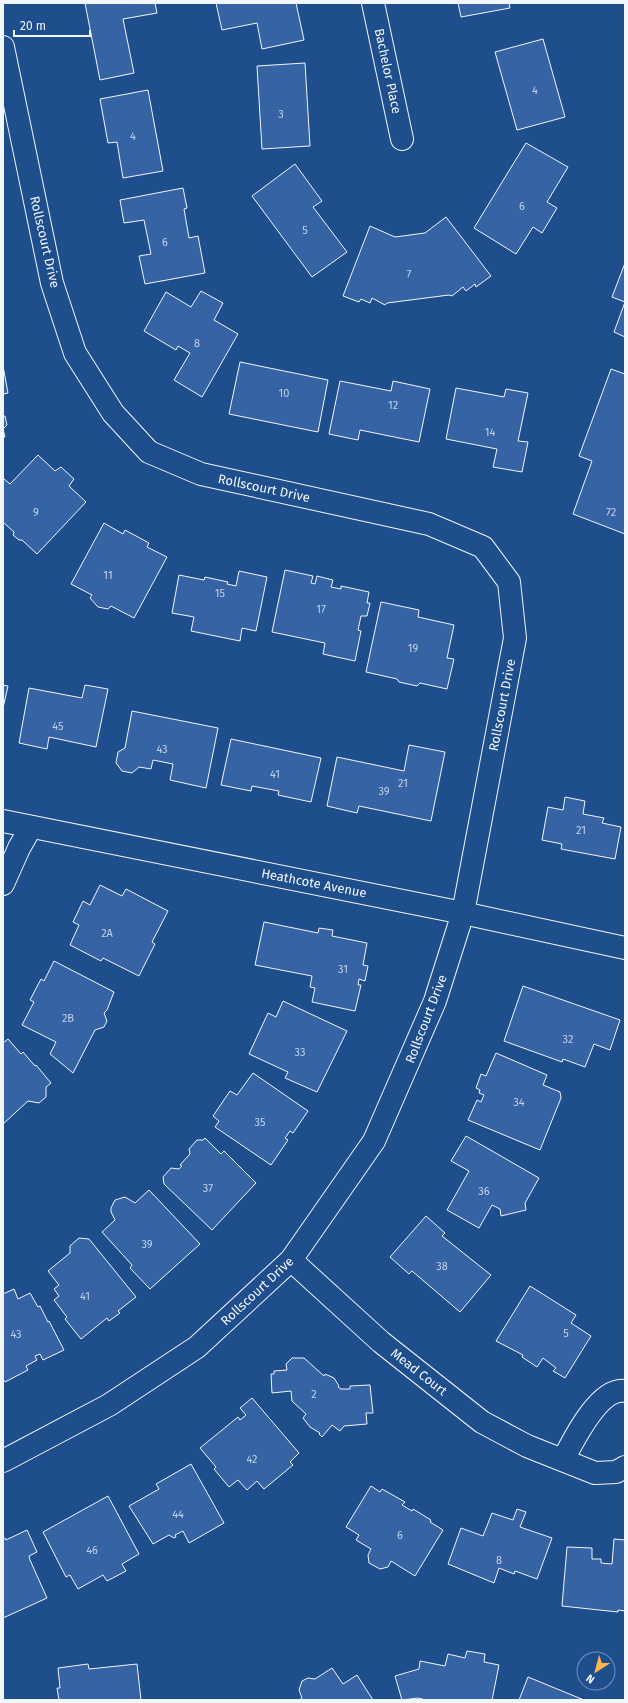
<svg xmlns="http://www.w3.org/2000/svg" width="628" height="1703" font-family="'Fira Sans',sans-serif">
<style>
.building{fill:#3563a3;stroke:#f2f6ff}
.lines{fill:none;stroke-linecap:round;stroke-linejoin:round}
.street-casing{stroke:#f2f6ff;stroke-width:24}
.street{stroke:#1f4e8c;stroke-width:22}
.labels{text-anchor:middle;dominant-baseline:central;stroke-width:3;stroke-linejoin:round;paint-order:stroke}
.number-label{font-size:11px;fill:#c3d1e8}
.street-label{font-size:13px;fill:#f2f6ff;stroke:#1f4e8c}
</style>
<rect width="100%" height="100%" fill="#1f4e8c"/>
<g class="building">
<path d="M85 3H155L157 13 123 19 134 73 100 80Z"/>
<path d="M216 3H296L304 40 262 49 257 23 222 30Z"/>
<path d="M458 3H509L510 8 461 17Z"/>
<path d="M543 39 565 117 517 130 495 52Z"/>
<path d="M305 63 310 146 262 149 257 66Z"/>
<path d="M148 90 163 171 123 178 117 142 108 143 100 99Z"/>
<path d="M526 143 568 167 547 202 557 208 542 233 533 227 516 254 474 228Z"/>
<path d="M295 164 322 201 313 207 347 252 312 277 252 196Z"/>
<path d="M183 188 187 208 184 209 189 238 198 236 205 273 145 284 139 256 151 254 144 220 124 223 120 200Z"/>
<path d="M446 217 491 276 476 287 475 284 466 291 463 287 452 296 449 295 387 303 385 305 372 298 370 303 361 299 359 302 343 296 370 226 395 237 425 233Z"/>
<path d="M625 263V337L614 332 625 302 612 297Z"/>
<path d="M201 291 223 303 214 320 238 334 202 397 174 380 190 353 178 346 176 350 144 331 166 292 191 307Z"/>
<path d="M240 362 328 380 318 432 229 414Z"/>
<path d="M3 366 8 393 3 394Z"/>
<path d="M611 369 625 374V534L573 514 592 461 579 456Z"/>
<path d="M340 381 391 391 393 381 430 389 419 442 360 430 358 440 329 434Z"/>
<path d="M456 388 504 397 506 389 528 393 518 441 528 442 522 472 493 467 497 449 446 439Z"/>
<path d="M3 416H5L7 425 3 429 5 437H3Z"/>
<path d="M38 455 55 471 61 467 74 479 69 486 86 502 37 554 22 540H19L13 535 14 532 3 522V478L10 484Z"/>
<path d="M104 523 123 534 125 530 149 543 147 547 167 557 134 618 111 606 108 609 98 607 90 598 92 595 71 584Z"/>
<path d="M285 570 313 576 311 583 315 584 317 576 333 580 331 587 341 589V586L369 592 367 603H370L367 616H361L358 630 361 631 355 661 323 654 325 643 272 632Z"/>
<path d="M239 571 267 577 256 631 242 628 240 641 191 631 194 617 172 613 179 575 204 580 205 577 228 582 227 584 236 586Z"/>
<path d="M381 602 419 610 418 617 454 625 447 658 454 659 447 689 420 683 417 686 399 682 397 679 366 672Z"/>
<path d="M3 685 8 686 3 708Z"/>
<path d="M85 685 108 689 96 747 49 737 47 749 19 743 29 688 82 698Z"/>
<path d="M132 711 218 728 206 788 170 780 173 764 153 760 151 769 139 767 132 773 122 771 116 763 118 752 125 748Z"/>
<path d="M231 739 321 758 311 802 278 795 279 791 252 786 251 791 221 785Z"/>
<path d="M409 745 445 752 431 821 359 806 357 813 327 806 337 757 404 771Z"/>
<path d="M565 797 585 801 583 814 604 818 602 823 621 827 615 859 561 849 562 844 542 840 548 807 563 810Z"/>
<path d="M100 885 122 896 126 889 168 911 152 942 155 944 139 976 103 958 101 961 70 945 79 925 73 922 83 901 90 905Z"/>
<path d="M264 922 318 933 319 928 333 930 332 936 367 943 363 965 368 966 365 981 359 979 358 985H361L355 1011 312 1002 315 988 310 987 312 976 255 965Z"/>
<path d="M54 961 114 992 107 1010 104 1013 107 1021 104 1027 95 1030 73 1073 50 1054 56 1042 22 1025 34 1002 30 1000 41 979 44 981Z"/>
<path d="M523 986 620 1020 610 1050 594 1044 585 1067 563 1059 562 1062 504 1041Z"/>
<path d="M283 1001 347 1031 317 1092 285 1078 288 1072 249 1054 268 1013 276 1017Z"/>
<path d="M8 1039 21 1054 23 1052 35 1066 36 1065 51 1083 46 1087V1097L39 1103 28 1101 3 1124V1043Z"/>
<path d="M496 1053 547 1075 543 1085 560 1092 561 1098 540 1150 468 1120 477 1100 481 1102 484 1095 479 1093 480 1090 476 1088 481 1074 486 1076Z"/>
<path d="M253 1073 308 1111 293 1133 290 1131 285 1138 288 1140 271 1165 215 1127 219 1121 213 1116 230 1091 237 1095Z"/>
<path d="M466 1136 539 1178 525 1203 526 1210 501 1216 500 1209 492 1205 479 1228 447 1210 469 1171 451 1161Z"/>
<path d="M205 1138 221 1154 224 1151 256 1183 212 1230 164 1184 163 1177 171 1168 179 1169 182 1166 180 1165 190 1154 189 1149 197 1140H203Z"/>
<path d="M149 1190 200 1244 150 1289 130 1268 132 1265 102 1232 115 1220 111 1212V1208L115 1200 125 1197 135 1203Z"/>
<path d="M426 1216 445 1233 442 1236 491 1275 460 1312 412 1271 409 1274 390 1257Z"/>
<path d="M79 1238 89 1239 136 1297 118 1311 120 1313 109 1321 107 1318 81 1339 65 1319 67 1317 54 1300 59 1296 54 1289 59 1285 48 1271 70 1253V1246Z"/>
<path d="M530 1286 576 1315 571 1323 591 1336 565 1378 553 1371 556 1368 543 1358 537 1367 522 1357 523 1355 496 1341Z"/>
<path d="M14 1289 18 1299 30 1293 38 1307 40 1306 48 1322 49 1321 64 1350 43 1360 40 1354 35 1356 37 1360 26 1366 28 1370 5 1382 3 1379V1294Z"/>
<path d="M292 1358H304L324 1376 325 1374 334 1378 339 1386 338 1387 341 1389H350V1386L370 1385 373 1413H366L367 1424 344 1426 340 1431 332 1425 322 1437 319 1434 320 1433 310 1427 303 1418 306 1414 292 1401 291 1391 272 1393 271 1374H274V1371L287 1370 286 1364Z"/>
<path d="M252 1398 299 1453 290 1462 293 1465 264 1489 257 1481 247 1490 238 1480 229 1487 214 1469 216 1467 200 1448 238 1417 240 1420 246 1415 240 1408Z"/>
<path d="M191 1464 224 1523 189 1543 183 1531 175 1535 176 1537 174 1538 169 1535 153 1544 129 1506 159 1489 156 1484Z"/>
<path d="M371 1486 380 1492 382 1489 405 1502 402 1505 412 1511 413 1509 431 1520 430 1522 443 1530 415 1576 391 1561 388 1567 380 1569 369 1563 368 1555 371 1549 356 1540 359 1535 346 1527Z"/>
<path d="M108 1496 139 1554 122 1564 126 1571 107 1581 103 1575 78 1589 70 1575 66 1577 43 1532Z"/>
<path d="M517 1509 526 1512 520 1527 552 1538 537 1579 515 1571 514 1574 499 1568 494 1583 448 1564 461 1528 483 1536 492 1513 513 1520Z"/>
<path d="M27 1530 37 1552 29 1556 30 1560 47 1598 3 1618V1539L5 1538 6 1540Z"/>
<path d="M614 1539 625 1540V1611L618 1610V1612L562 1606 567 1547 592 1548V1559H601V1563L612 1564Z"/>
<path d="M467 1651 485 1654 484 1662 499 1665 492 1700H426L418 1698 402 1700 395 1676 419 1669 420 1661 445 1666 448 1654 465 1658Z"/>
<path d="M88 1664 89 1669 137 1664 141 1700H59L57 1688H60L58 1668Z"/>
<path d="M332 1668 343 1684 357 1675 373 1700H299L302 1698 299 1690 302 1681 308 1678 315 1679Z"/>
<path d="M528 1677 584 1700H519Z"/>
</g>
<g class="lines">
<g class="street-casing">
<g id="street">
<path d="M373 3 402 139"/>
<path d="M3 47 52 283 75 353 113 413 149 452 201 474 429 524 483 547 509 582 515 638 463 913 435 1001 374 1141 291 1260 197 1347 109 1405 3 1461"/>
<path d="M3 821 463 913 625 948"/>
<path d="M3 884 19 848 31 827"/>
<path d="M291 1260 381 1342 482 1422 527 1446 595 1473 616 1472 625 1467"/>
<path d="M563 1460C573 1441 599 1387 625 1391"/>
</g>
</g>
<use href="#street" class="street"/>
</g>
<g class="labels">
<g class="number-label">
<text x="535" y="90">4</text>
<text x="281" y="114">3</text>
<text x="133" y="136">4</text>
<text x="522" y="206">6</text>
<text x="305" y="230">5</text>
<text x="165" y="242">6</text>
<text x="409" y="274">7</text>
<text x="197" y="343">8</text>
<text x="284" y="393">10</text>
<text x="393" y="405">12</text>
<text x="490" y="432">14</text>
<text x="36" y="512">9</text>
<text x="611" y="512">72</text>
<text x="108" y="575">11</text>
<text x="220" y="593">15</text>
<text x="321" y="609">17</text>
<text x="413" y="648">19</text>
<text x="58" y="726">45</text>
<text x="162" y="749">43</text>
<text x="275" y="774">41</text>
<text x="403" y="783">21</text>
<text x="384" y="791">39</text>
<text x="581" y="830">21</text>
<text x="107" y="933">2A</text>
<text x="343" y="969">31</text>
<text x="68" y="1018">2B</text>
<text x="568" y="1039">32</text>
<text x="300" y="1052">33</text>
<text x="519" y="1102">34</text>
<text x="260" y="1122">35</text>
<text x="208" y="1188">37</text>
<text x="484" y="1191">36</text>
<text x="147" y="1244">39</text>
<text x="442" y="1266">38</text>
<text x="85" y="1296">41</text>
<text x="566" y="1333">5</text>
<text x="16" y="1334">43</text>
<text x="314" y="1394">2</text>
<text x="252" y="1459">42</text>
<text x="178" y="1514">44</text>
<text x="400" y="1535">6</text>
<text x="92" y="1550">46</text>
<text x="499" y="1560">8</text>
</g>
<g class="street-label">
<text transform="translate(388 71) rotate(78)">Bachelor Place</text>
<text transform="translate(45 242) rotate(77)">Rollscourt Drive</text>
<text transform="translate(264 488) rotate(12)">Rollscourt Drive</text>
<text transform="translate(502 705) rotate(-79)">Rollscourt Drive</text>
<text transform="translate(314 883) rotate(11)">Heathcote Avenue</text>
<text transform="translate(426 1019) rotate(-69)">Rollscourt Drive</text>
<text transform="translate(257 1291) rotate(-43)">Rollscourt Drive</text>
<text transform="translate(419 1372) rotate(38)">Mead Court</text>
</g>
</g>
<rect width="628" height="1703" fill="none" stroke="#f2f6ff" stroke-width="8"/>
<g transform="translate(596 1671) rotate(216)"><circle r="19" fill="#1f4e8c" stroke="#7391ba"/>
<path d="M0-3L7 15L0 10L-7 15Z" fill="#ffb74d"/>
<text y="-6" font-size="11" font-weight="bold" text-anchor="middle" fill="#f2f6ff">N</text>
</g>
<path d="M14 30v6h76v-6" fill="none" stroke="#f2f6ff" stroke-width="2"/>
<text x="20" y="30" font-size="12" fill="#f2f6ff" stroke="#1f4e8c" stroke-width="3" paint-order="stroke">20 m</text>
</svg>
